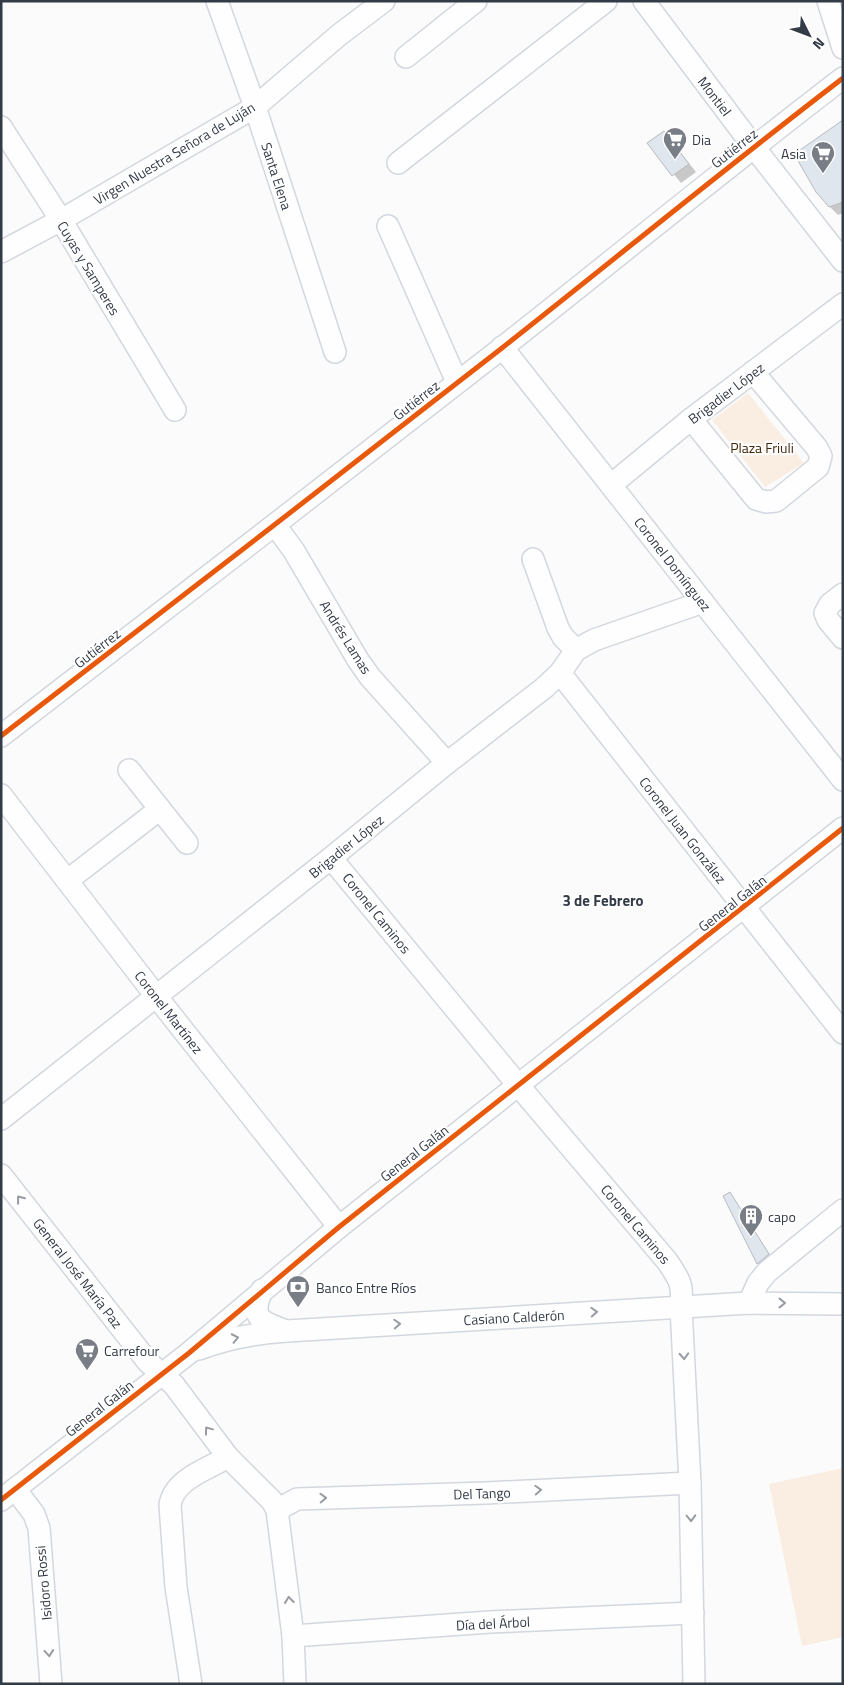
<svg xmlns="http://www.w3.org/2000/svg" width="844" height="1685" font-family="'Titillium Web',sans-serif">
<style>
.green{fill:#faeee3}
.shadow{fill:#0003}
.building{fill:#e0e6ee;stroke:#b7bbc0}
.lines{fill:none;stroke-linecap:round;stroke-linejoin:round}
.minor-casing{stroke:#d3d7de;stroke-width:24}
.minor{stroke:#fefefe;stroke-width:21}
.cycleway-casing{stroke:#fff;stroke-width:8}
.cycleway{stroke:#e8590c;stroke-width:5}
.oneway{stroke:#989ca2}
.labels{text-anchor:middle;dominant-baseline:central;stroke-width:4.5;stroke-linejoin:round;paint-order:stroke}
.street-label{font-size:14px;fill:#333b47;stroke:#fff}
.poi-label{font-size:14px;fill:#333b47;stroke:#fff;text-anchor:start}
.park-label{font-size:14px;fill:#422509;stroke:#fff}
.neighbourhood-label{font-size:15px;font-weight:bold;fill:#333b47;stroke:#fff}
</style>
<rect width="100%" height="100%" fill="#fafbfa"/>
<g class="green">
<path d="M748 393 804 463 765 487 712 420Z"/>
<path d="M843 1468V1637L802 1646 769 1484Z"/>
</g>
<g class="shadow">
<path d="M843 122V213L838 215 830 207Z"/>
<path d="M664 132 696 172 681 183 649 143Z"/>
<path d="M730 1193 772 1258 762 1267 758 1264 725 1196Z"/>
</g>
<g class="building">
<path d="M843 120V202L829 207 816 192 797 159 800 150Z"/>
<path d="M664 131 689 164 672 176 647 143Z"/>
<path d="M730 1192 769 1254 757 1264 723 1196Z"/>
</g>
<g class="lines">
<g class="minor-casing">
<g id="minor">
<path d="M217 1 255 107 335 352"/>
<path d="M644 1 753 146 843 261"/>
<path d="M828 1 843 48"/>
<path d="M406 57 476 1"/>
<path d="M1 127 61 220 175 410"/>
<path d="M398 163 606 1"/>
<path d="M388 226 457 382"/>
<path d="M1 252 61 220 255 107 339 35 384 1"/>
<path d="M502 347 843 780"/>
<path d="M691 419 756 499 766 502 776 501 818 467 821 456 817 448 753 372"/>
<path d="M611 485 691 419 843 304"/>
<path d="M275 525 294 551 358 660 370 677 447 763"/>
<path d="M533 559 558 628 563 637 576 650"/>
<path d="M843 594 830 604 825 613 828 620 843 638"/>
<path d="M560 673 843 1033"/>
<path d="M1 736C169 607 335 478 502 348 616 258 728 166 843 78"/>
<path d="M129 770 187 843"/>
<path d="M1 795 156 996 339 1227"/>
<path d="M331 858 518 1085 667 1261C680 1280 683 1284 681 1307L690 1483 694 1684"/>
<path d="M68 880 160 809"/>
<path d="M1 1119 331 858 447 763 544 688 560 673 576 650 594 640 703 602"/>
<path d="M1 1175 148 1362 174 1385 228 1457 272 1501 277 1510 293 1636 295 1684"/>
<path d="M262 1290C250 1319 260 1321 286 1331"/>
<path d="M749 1303 758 1283 767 1272 843 1210"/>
<path d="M199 1349C228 1338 256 1333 287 1331L749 1303 843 1304"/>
<path d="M15 1489 34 1514 39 1528 51 1684"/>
<path d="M1 1500 189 1353 339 1227 843 828"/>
<path d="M277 1510 297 1499 486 1493 690 1483"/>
<path d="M293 1636 490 1622 693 1613"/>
<path d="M191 1684 176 1587 170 1505C174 1479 208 1469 228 1457"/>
</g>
</g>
<use href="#minor" class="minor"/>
<g class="cycleway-casing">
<g id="cycleway">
<path d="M1 736C169 607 335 478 502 348 616 258 728 166 843 78"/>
<path d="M1 1500 189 1353 339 1227 843 828"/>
</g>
</g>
<use href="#cycleway" class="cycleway"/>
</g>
<defs><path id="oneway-chevron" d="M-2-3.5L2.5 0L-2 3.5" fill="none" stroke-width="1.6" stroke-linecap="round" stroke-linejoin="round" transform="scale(1.25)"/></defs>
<g class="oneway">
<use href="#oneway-chevron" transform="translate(20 1199) rotate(-128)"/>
<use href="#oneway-chevron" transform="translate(782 1303)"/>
<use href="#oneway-chevron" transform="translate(594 1312) rotate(-3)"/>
<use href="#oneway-chevron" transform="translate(397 1324) rotate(-3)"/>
<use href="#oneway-chevron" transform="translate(235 1338) rotate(-12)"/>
<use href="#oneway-chevron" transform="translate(684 1356) rotate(87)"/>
<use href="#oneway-chevron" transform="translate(208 1430) rotate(-127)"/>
<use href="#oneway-chevron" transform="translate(538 1490) rotate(-3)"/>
<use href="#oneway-chevron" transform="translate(323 1498) rotate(-2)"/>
<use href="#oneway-chevron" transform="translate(691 1518) rotate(89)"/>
<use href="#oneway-chevron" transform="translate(289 1600) rotate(-97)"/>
<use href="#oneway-chevron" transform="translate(49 1653) rotate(85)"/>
</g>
<defs>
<g id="supermarket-pin" transform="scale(1.25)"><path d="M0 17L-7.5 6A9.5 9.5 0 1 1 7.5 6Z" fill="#797e86" stroke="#fff"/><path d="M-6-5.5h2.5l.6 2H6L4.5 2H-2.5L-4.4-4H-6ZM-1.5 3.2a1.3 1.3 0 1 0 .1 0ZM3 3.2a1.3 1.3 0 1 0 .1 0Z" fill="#fff"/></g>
<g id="building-pin" transform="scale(1.25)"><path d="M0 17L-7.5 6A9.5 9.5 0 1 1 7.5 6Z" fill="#797e86" stroke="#fff"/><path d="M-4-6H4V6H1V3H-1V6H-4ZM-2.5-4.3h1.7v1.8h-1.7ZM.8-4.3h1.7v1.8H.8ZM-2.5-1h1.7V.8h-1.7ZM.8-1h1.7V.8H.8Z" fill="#fff"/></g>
<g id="bank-pin" transform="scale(1.25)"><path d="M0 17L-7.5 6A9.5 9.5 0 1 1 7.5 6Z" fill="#797e86" stroke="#fff"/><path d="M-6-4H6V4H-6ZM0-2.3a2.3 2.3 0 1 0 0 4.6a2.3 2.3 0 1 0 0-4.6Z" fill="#fff"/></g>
</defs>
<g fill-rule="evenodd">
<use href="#supermarket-pin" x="675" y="139"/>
<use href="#supermarket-pin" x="823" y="153"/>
<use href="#building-pin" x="751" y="1216"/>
<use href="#bank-pin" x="298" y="1287"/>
<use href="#supermarket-pin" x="87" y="1350"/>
</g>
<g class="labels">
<g class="street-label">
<text transform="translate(715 96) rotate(53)">Montiel</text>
<text transform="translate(734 148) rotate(-38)">Gutiérrez</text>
<text transform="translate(174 153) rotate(-31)">Virgen Nuestra Señora de Luján</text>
<text transform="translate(277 176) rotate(72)">Santa Elena</text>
<text transform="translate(89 268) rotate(59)">Cuyas y Samperes</text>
<text transform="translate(726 393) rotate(-37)">Brigadier López</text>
<text transform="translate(416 400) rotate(-38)">Gutiérrez</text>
<text transform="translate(673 564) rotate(52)">Coronel Domínguez</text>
<text transform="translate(346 637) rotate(58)">Andrés Lamas</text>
<text transform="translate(97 648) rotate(-38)">Gutiérrez</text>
<text transform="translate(683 830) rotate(52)">Coronel Juan González</text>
<text transform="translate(346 846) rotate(-39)">Brigadier López</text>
<text transform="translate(732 903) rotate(-38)">General Galán</text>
<text transform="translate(377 913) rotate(51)">Coronel Caminos</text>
<text transform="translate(169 1012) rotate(52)">Coronel Martínez</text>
<text transform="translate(414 1153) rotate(-38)">General Galán</text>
<text transform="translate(636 1224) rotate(50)">Coronel Caminos</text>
<text transform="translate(78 1273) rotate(52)">General José María Paz</text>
<text transform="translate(514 1317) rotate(-3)">Casiano Calderón</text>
<text transform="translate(99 1408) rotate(-38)">General Galán</text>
<text transform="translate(482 1493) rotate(-2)">Del Tango</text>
<text transform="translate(43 1583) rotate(-95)">Isidoro Rossi</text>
<text transform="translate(493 1623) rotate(-3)">Día del Árbol</text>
</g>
<g class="poi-label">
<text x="692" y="139">Dia</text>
<text x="806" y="153" text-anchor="end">Asia</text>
<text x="768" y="1216">capo</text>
<text x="316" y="1287">Banco Entre Ríos</text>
<text x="104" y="1350">Carrefour</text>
</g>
<g class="park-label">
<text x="762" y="447">Plaza Friuli</text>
</g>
<g class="neighbourhood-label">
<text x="603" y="900">3 de Febrero</text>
</g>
</g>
<rect width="844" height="1685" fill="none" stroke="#333b47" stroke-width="5"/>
<g transform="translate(809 35) rotate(132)" stroke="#ffffff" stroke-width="4" paint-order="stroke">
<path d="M0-4L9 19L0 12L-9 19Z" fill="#333b47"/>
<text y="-8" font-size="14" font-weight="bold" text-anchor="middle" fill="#333b47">N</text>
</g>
</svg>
